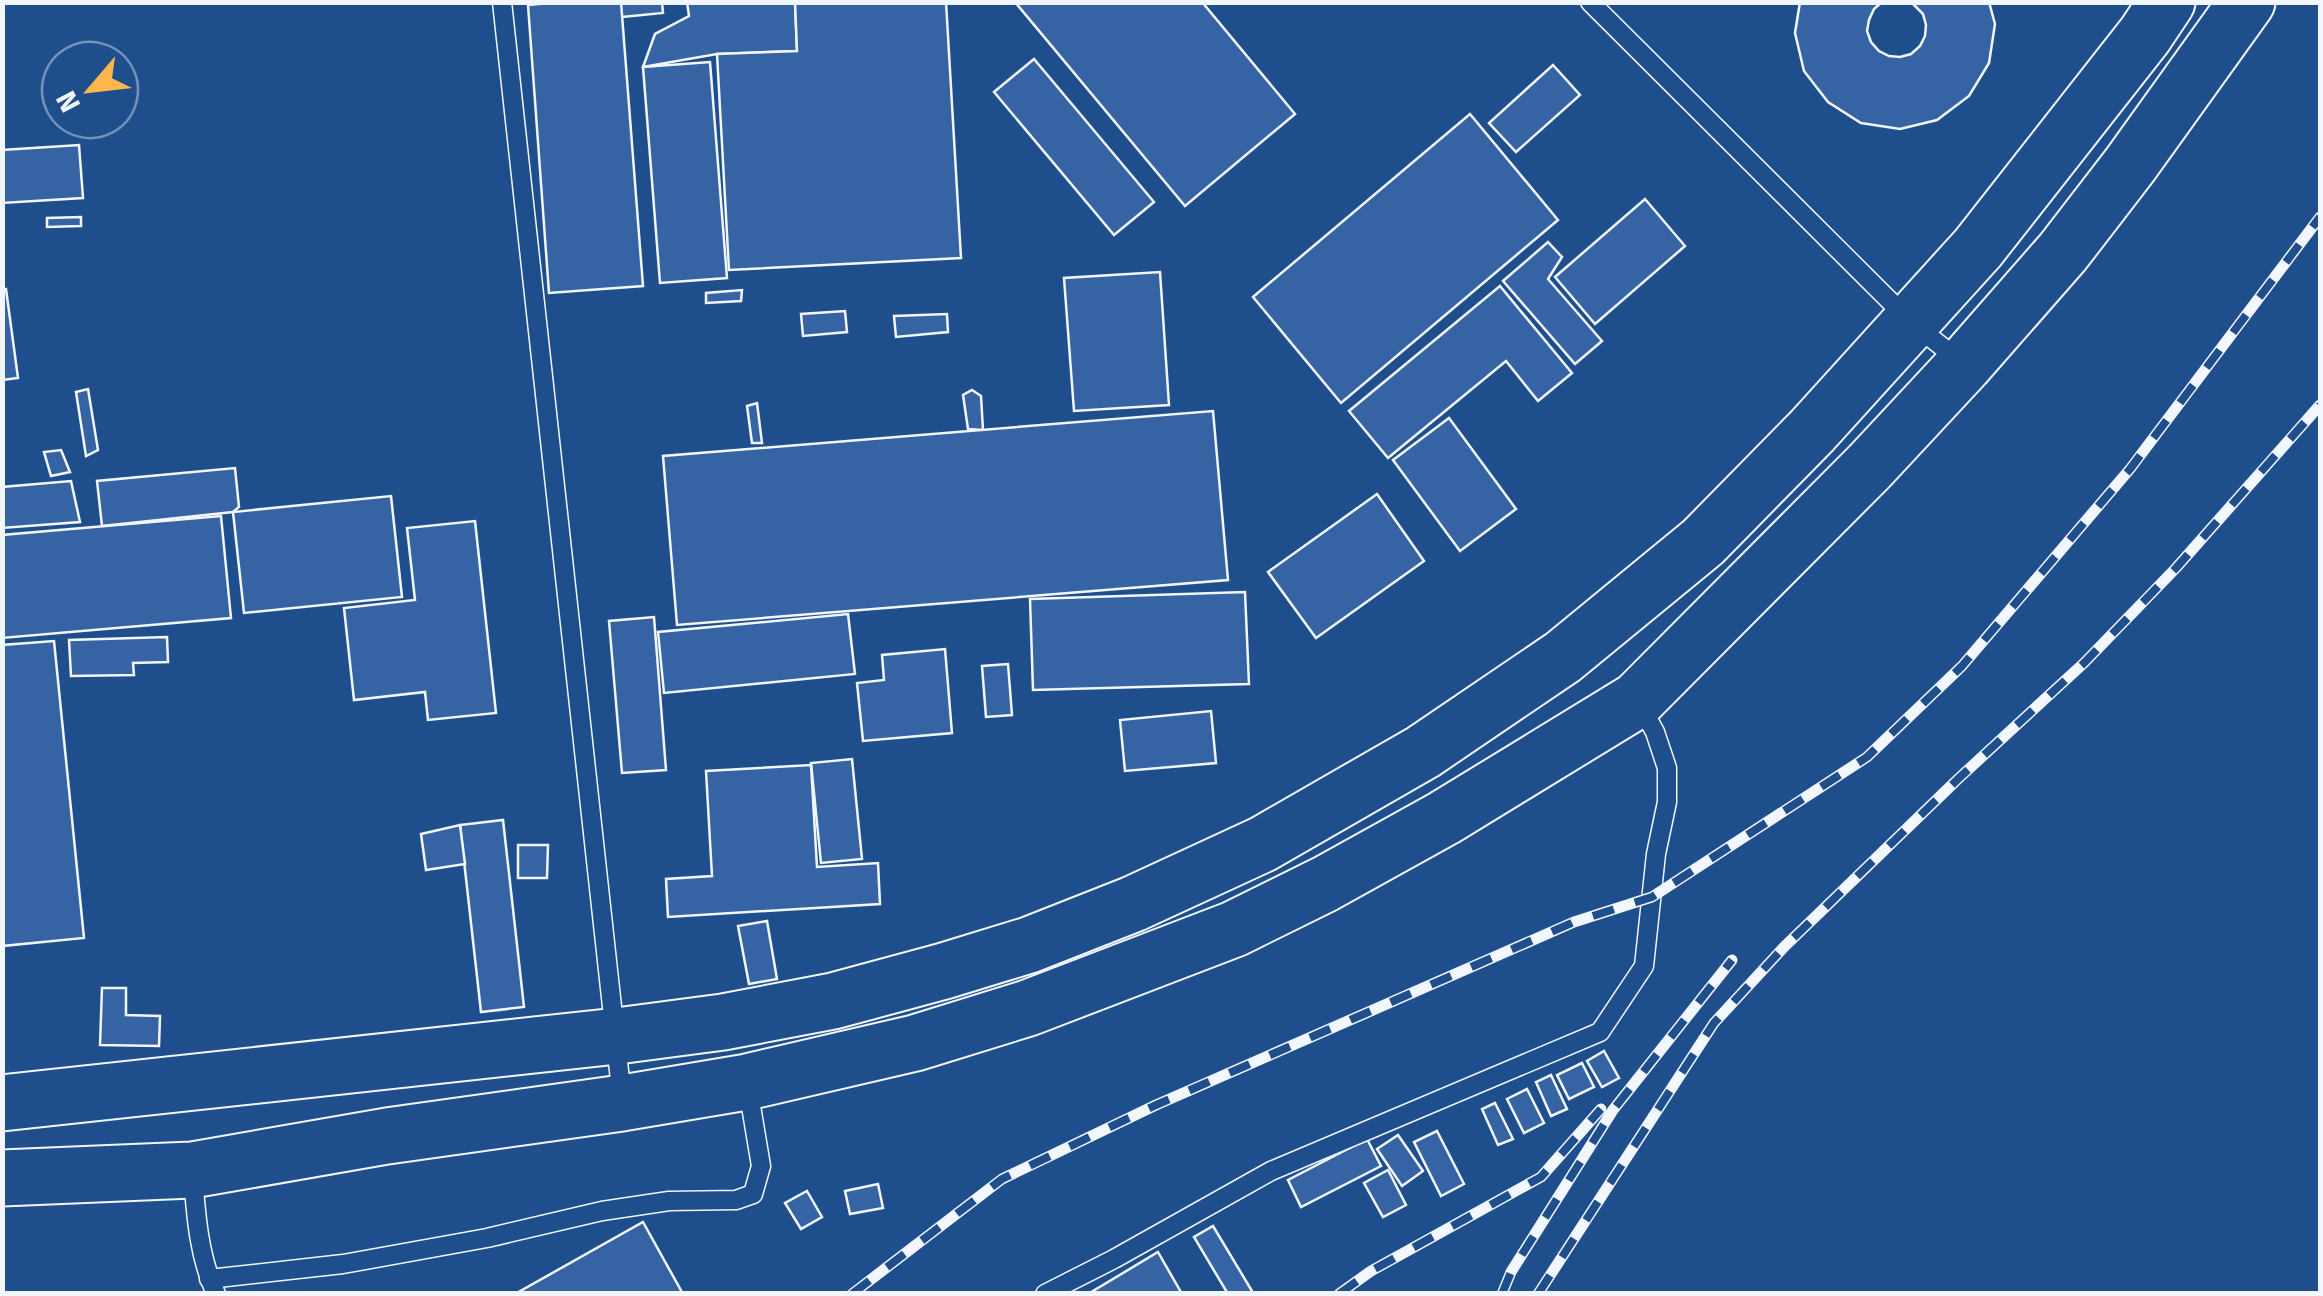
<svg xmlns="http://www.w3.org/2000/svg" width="2323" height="1296" font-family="'Fira Sans',sans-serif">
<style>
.building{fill:#3563a3;stroke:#f2f6ff;stroke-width:2.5}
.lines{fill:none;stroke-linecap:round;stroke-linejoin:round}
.lane-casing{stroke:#f2f6ff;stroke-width:21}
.highway-casing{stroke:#f2f6ff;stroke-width:59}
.lane{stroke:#1f4e8c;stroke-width:18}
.highway{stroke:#1f4e8c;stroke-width:55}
.rail-casing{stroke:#f2f6ff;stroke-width:11}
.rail{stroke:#1f4e8c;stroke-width:8;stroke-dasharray:22;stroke-linecap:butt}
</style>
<rect width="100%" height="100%" fill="#1f4e8c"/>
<g class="building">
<path d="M543 2H662L663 13 622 17 544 19Z"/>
<path d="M561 2H621L643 286 549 293 528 5Z"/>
<path d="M687 2H795L797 51 717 54 643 67 655 34 689 16Z"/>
<path d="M795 2H946L961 258 729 270 717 54 797 51Z"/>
<path d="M1015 2H1202L1295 114 1185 206Z"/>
<path d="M1800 2H1882L1874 9 1869 20 1867 31 1871 42 1879 51 1889 56 1900 57 1911 54 1920 46 1925 36 1926 25 1923 14 1911 2H1989L1995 24 1989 63 1969 96 1937 120 1900 129 1861 123 1828 102 1804 71 1795 33Z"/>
<path d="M1034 59 1154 202 1114 235 994 92Z"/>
<path d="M710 62 727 278 660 283 643 67Z"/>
<path d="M1553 65 1580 95 1516 152 1489 123Z"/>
<path d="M1470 114 1558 220 1341 403 1253 297Z"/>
<path d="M79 145 83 198 2 203V150Z"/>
<path d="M1645 199 1685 246 1595 324 1555 277Z"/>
<path d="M81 217V226L47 227V218Z"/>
<path d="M1548 242 1562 257 1548 279 1602 341 1575 364 1503 281Z"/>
<path d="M1160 272 1169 405 1074 411 1064 278Z"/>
<path d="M1500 286 1572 373 1538 401 1506 361 1388 458 1349 411Z"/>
<path d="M2 289H6L18 378 2 380Z"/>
<path d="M742 290 741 301 706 303V293Z"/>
<path d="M845 311 847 332 803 336 801 314Z"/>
<path d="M947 314 948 332 896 337 894 316Z"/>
<path d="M88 389 98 450 86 456 76 392Z"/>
<path d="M972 390 981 396 983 430 968 429 963 395Z"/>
<path d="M757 403 762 443H752L747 406Z"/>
<path d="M1213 411 1228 580 677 625 663 456Z"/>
<path d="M1449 418 1516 509 1460 551 1393 460Z"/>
<path d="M61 450 70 472 51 476 44 452Z"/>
<path d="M235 468 239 507 233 512 102 526 97 481Z"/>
<path d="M71 481 80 522 2 528V487Z"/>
<path d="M1377 494 1424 561 1316 638 1268 572Z"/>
<path d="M391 496 402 597 244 613 233 512Z"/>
<path d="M221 516 231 618 2 638V535Z"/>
<path d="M475 521 496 713 428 720 425 692 354 700 344 608 415 600 407 528Z"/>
<path d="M1245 592 1249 684 1033 690 1030 599Z"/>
<path d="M848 614 855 674 664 693 658 632Z"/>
<path d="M654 617 666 770 622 773 609 621Z"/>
<path d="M167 637 168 662 133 663 134 675 71 676 69 640Z"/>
<path d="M54 641 84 938 2 946V645Z"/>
<path d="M945 649 952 733 863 741 857 683 884 680 882 655Z"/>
<path d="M1008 664 1012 715 986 717 982 666Z"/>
<path d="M1211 711 1216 763 1125 771 1120 720Z"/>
<path d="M852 759 862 859 821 863 811 763Z"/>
<path d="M811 765 817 867 878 863 880 904 668 917 666 879 712 876 706 771Z"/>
<path d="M503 820 524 1007 481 1012 460 825Z"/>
<path d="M460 825 465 864 426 870 421 834Z"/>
<path d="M518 845H548L547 878H518Z"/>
<path d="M767 921 777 979 749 984 738 926Z"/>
<path d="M102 988H126V1015L160 1016 159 1046 100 1045Z"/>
<path d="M1604 1051 1619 1078 1602 1087 1587 1061Z"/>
<path d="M1582 1063 1594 1087 1569 1099 1557 1075Z"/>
<path d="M1551 1075 1567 1109 1551 1116 1536 1082Z"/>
<path d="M1527 1089 1544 1123 1524 1133 1507 1099Z"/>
<path d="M1495 1103 1513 1139 1498 1145 1482 1109Z"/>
<path d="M1437 1131 1464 1184 1441 1196 1414 1142Z"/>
<path d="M1398 1135 1423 1171 1402 1186 1377 1149Z"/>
<path d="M1367 1139 1381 1166 1301 1207 1288 1180Z"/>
<path d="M1388 1170 1406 1205 1383 1217 1364 1183Z"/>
<path d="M878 1184 883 1208 850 1214 845 1191Z"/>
<path d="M807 1191 822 1217 801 1229 785 1203Z"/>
<path d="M643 1222 683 1294H515Z"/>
<path d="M1213 1226 1252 1291 1247 1294H1228L1194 1237Z"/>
<path d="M1158 1252 1182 1294H1088Z"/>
</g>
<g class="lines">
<g class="lane-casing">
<g id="lane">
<path d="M502 2 622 1098"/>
<path d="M1590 2 1911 322 1960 361"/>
<path d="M193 1176C196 1216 199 1257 216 1294"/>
<path d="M209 1279 343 1264 487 1238 602 1211 669 1201 736 1200 753 1194 761 1166 748 1088"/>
<path d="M1045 1294 1114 1259 1271 1171 1600 1032 1644 966 1656 854 1667 802V768L1655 732 1639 703"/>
</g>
</g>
<g class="highway-casing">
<g id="highway">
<path d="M2 1103 617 1036 723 1022 833 1001 944 971 1029 945 1133 904 1263 844 1423 752 1563 657 1703 542 1812 431 1978 248 2145 35 2167 2"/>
<path d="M2 1178 192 1170 387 1136 622 1103 747 1082 915 1043 1028 1008 1234 929 1325 884 1444 818 1637 700 1870 466 1964 365 2063 252 2130 165 2247 2"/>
</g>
</g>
<use href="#lane" class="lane"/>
<use href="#highway" class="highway"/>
<g class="rail-casing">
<g id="rail">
<path d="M852 1294 1002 1179 1156 1105 1574 922 1652 897 1867 757 1962 666 2130 469 2320 217"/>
<path d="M1339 1294 1371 1271 1541 1177 1601 1109"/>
<path d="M1502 1294 1511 1272 1613 1110 1732 960"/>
<path d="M1538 1294 1714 1023 1784 947 1959 778 2084 663 2176 568 2320 405"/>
</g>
</g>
<use href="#rail" class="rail"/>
</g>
<rect width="2323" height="1296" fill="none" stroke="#f2f6ff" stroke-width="10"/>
<g transform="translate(90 90) rotate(242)"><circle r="48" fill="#1f4e8c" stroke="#7391ba" stroke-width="2.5"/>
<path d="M0-8L18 38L0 25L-18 38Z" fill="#ffb74d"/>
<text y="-15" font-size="28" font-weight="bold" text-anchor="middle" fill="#f2f6ff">N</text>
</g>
</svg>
